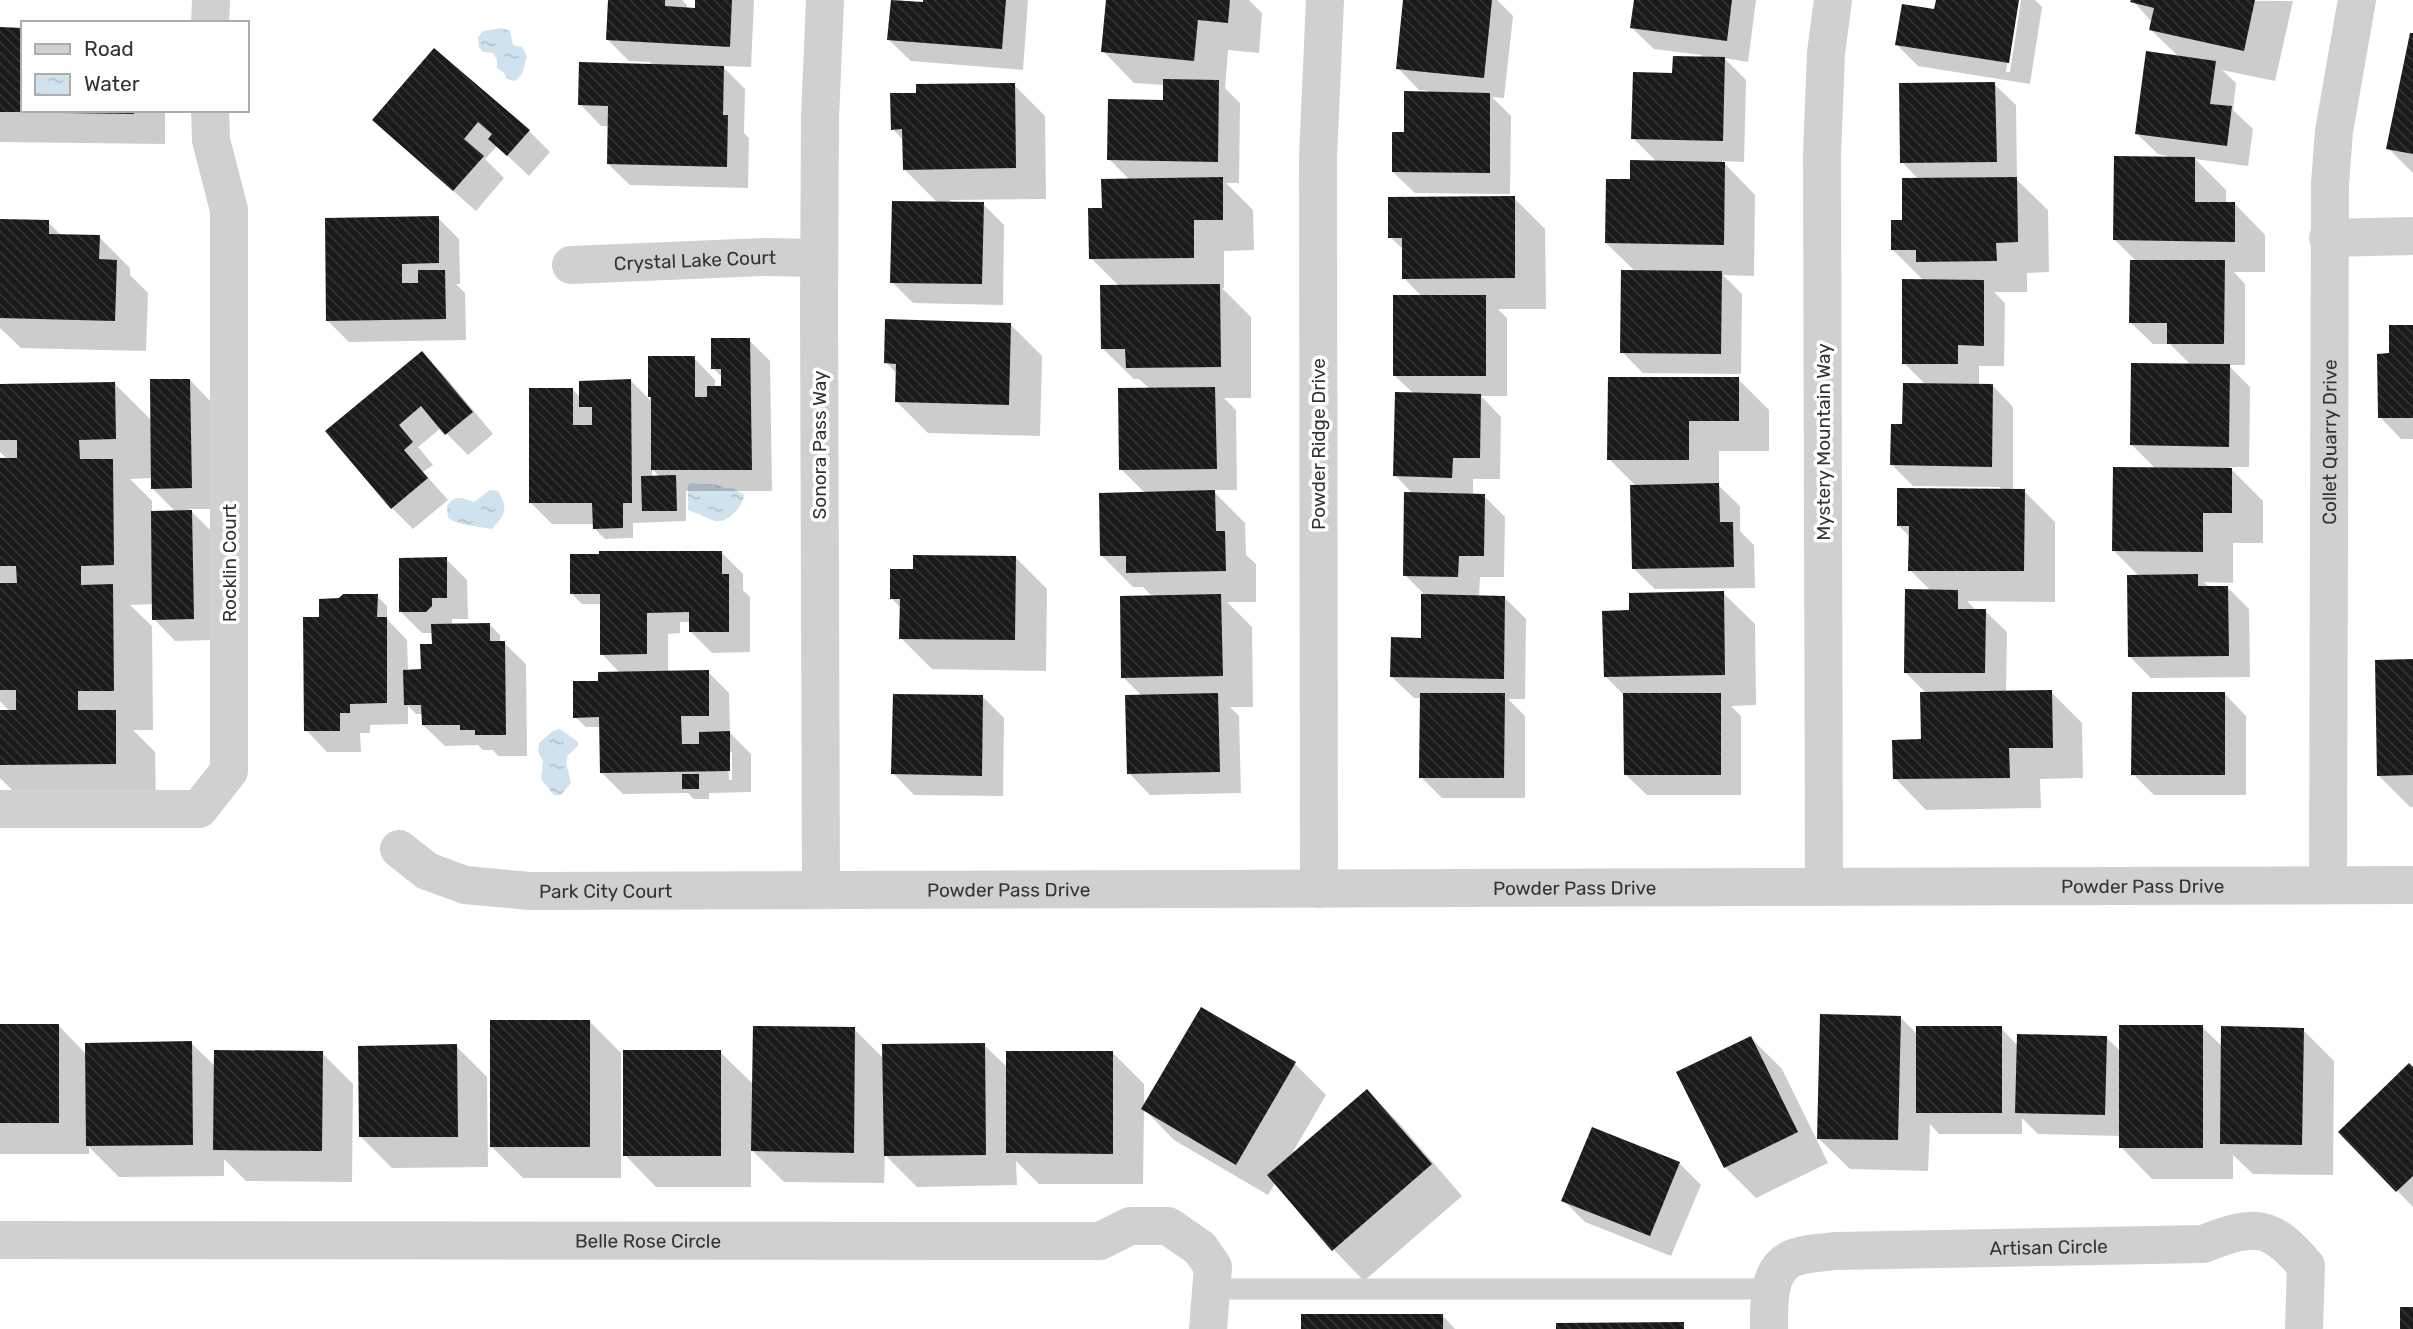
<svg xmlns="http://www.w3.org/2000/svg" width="2413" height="1329" font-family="Rubik,sans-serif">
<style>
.water{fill:url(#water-ripples)}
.shadow{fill:#0003;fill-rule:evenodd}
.building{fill:url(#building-back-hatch)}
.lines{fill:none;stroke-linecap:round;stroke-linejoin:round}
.lane{stroke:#d0d0d0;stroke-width:21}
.street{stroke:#d0d0d0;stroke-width:38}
.labels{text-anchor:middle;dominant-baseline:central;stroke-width:7;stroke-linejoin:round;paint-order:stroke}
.street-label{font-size:19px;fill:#333;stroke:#fff}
</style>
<defs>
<pattern id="water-ripples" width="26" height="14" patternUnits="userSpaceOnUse" patternTransform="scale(1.75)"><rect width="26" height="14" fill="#cfe2ee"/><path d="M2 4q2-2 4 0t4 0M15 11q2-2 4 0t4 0" fill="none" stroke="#b2c2cd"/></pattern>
<pattern id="building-back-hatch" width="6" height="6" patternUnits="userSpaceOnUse" patternTransform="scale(1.75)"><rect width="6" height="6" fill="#1a1a1a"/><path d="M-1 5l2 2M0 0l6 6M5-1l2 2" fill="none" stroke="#333"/></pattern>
</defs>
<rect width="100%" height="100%" fill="#fff"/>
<g class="water">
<path d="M502 28 510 31 513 45 522 47 527 56 522 74 515 81 506 78 504 73 497 68V60L493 53 483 52 479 47 478 37 483 31Z"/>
<path d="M691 483C698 484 703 484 709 484 718 483 723 490 733 488L744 495C743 506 728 524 715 521 707 518 696 513 688 510V486Z"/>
<path d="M490 490 498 491C509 510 505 514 492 529 476 526 461 526 448 518L447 506C455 494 462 498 474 502Z"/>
<path d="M560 729 578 742V746L568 755 566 763 571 783 561 795H554L541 779 543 761 538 751 539 743 553 731Z"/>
</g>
<g class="shadow">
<path d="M610 0H682L687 5V9H696L697 0H754L751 67 722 66 745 89 744 133 749 138 748 188 630 185 608 164 609 126H601L580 104 650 65 651 62 629 61 608 40Z"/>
<path d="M925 0H1028L1023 70 911 61 889 40 924 4Z"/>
<path d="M1108 0H1249L1262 13 1259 53 1228 50 1225 88 1240 103 1239 183H1226L1253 210 1254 250 1224 251V288H1222L1251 317V398H1224L1236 410 1237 490H1212L1245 523 1246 555 1256 564V602H1227L1252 627 1253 707H1230L1239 716 1241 793 1150 795 1129 773 1142 696 1123 677 1153 597 1143 587H1133L1102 556 1145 493 1121 469 1150 389 1139 379H1134L1102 348 1119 286 1091 258 1103 210 1130 180 1109 159 1164 102 1165 85 1134 83 1103 51Z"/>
<path d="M1405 0H1497L1513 16 1504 98 1492 97 1511 116 1510 194 1415 193 1393 172 1406 134 1428 93 1429 91 1419 90 1398 68Z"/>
<path d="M1636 0H1756L1748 62 1724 58 1746 80 1744 162 1722 161 1755 195 1754 276 1723 275 1742 294 1741 374 1643 373 1622 352 1636 272 1606 243 1632 181 1657 162 1633 138 1674 75 1702 58V55L1654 49 1632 28Z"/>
<path d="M1938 0H2035L2042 7 2030 84 1918 66 1897 45 1936 11ZM2017 0H2021L2010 72H2006Z"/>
<path d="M2132 0 2293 1 2275 81 2222 70 2236 83 2233 110 2253 129 2248 166 2195 159 2226 190V203H2234L2265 235V272H2234L2245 284V365H2228L2250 387 2249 467H2229L2263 501V543H2233V583L2204 582 2209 587H2227L2249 609 2250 677 2151 678 2130 657 2140 577 2114 551 2156 469 2132 445 2192 366 2170 344H2153L2131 323 2137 262 2115 240 2167 158 2168 156 2158 154 2136 133 2179 57 2150 29 2152 22Z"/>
<path d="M0 29 23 110H165V144L0 142Z"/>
<path d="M2413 35V173L2388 148Z"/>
<path d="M435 50 529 131 550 152 529 176 497 146 485 159 504 178 476 211 374 120Z"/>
<path d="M1994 84 2016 105 2017 180 2048 210 2049 272 2027 273V292H1994L2005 303 2004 366H1979V385H1992L2013 407V491H2024L2055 522V602L1967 601 1977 611H1985L2007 632 2006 693 2051 692 2082 723 2083 778 2040 779 2041 808 1926 810 1895 778 1923 741 1927 694 1905 672 1931 591 1910 570V537L1899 526 2000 491V487L1913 486 1892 465 1904 426 1926 385 1904 363 1924 281 1893 250 1919 180 1902 162Z"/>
<path d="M1014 85 1045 116 1046 199 950 200V204H983L1004 225 1003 305 913 303 892 282 938 203 904 169V141L893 129Z"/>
<path d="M1514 198 1545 229 1546 309H1498L1507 318V396H1481L1501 417 1500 479H1473V495L1484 496 1505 517 1504 577H1480L1479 597 1505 598 1526 619 1525 699H1508L1525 716V798H1442L1421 777V698H1414L1392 677 1422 640 1423 593 1405 575 1413 494 1395 475 1414 394 1394 375 1422 297 1404 278V250L1390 237Z"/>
<path d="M438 218 459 239 460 284H456L465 293 466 340 349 342 328 321Z"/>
<path d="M0 221 48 222 62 236 99 237 130 268V275L148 293 146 351 21 348 0 328Z"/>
<path d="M1011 325 1042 356 1040 436 928 433 897 402V374L886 362Z"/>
<path d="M2413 326V439H2401L2380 417 2391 355Z"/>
<path d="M749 340 770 361 772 491H686V521L633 523V538L605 539 594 528V524H552L531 503 573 390 581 398 631 381 650 400V358H694L715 380V388H723V378L713 368ZM652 469 660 477 652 478Z"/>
<path d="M422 353 443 374 493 434 468 455 441 428 418 447 433 465 423 472 448 500 413 529 392 508 328 431Z"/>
<path d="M1738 379 1769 410V451H1719V486L1740 506V531L1754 545 1755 588 1655 589 1633 568 1637 487 1609 459Z"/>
<path d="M190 380 211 402 213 509H189L213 533 214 640 175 641 154 619V604L130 605 152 626 153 730H133L155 752 156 803 27 805 0 778V712H10L0 701V585H3L0 582V460H8L0 452V385L115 384 152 421ZM152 478V488L176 512H152V501L130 479Z"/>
<path d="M721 552 743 574V590L750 597V652L712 653 691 632V622H680V633L668 634V673L708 672 729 693 730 733 751 754V792L709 793V799H694L688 793 623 794 602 773 601 727H586L575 717 600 683 621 674 602 654 601 604H582L572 594ZM728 752H732V780H729Z"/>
<path d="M1016 558 1047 589 1046 671 932 669 901 638V608L891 598 914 570Z"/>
<path d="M446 559 467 580 468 619H452V625H490L500 635V643H504L526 664 527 756H498L493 750H483L478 745 445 746 423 725V714H416L408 706V724L370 725V733H360L361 752H327L306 730 321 619 377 596 387 606V619L407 640 408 671H423L433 645V633H422L401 612Z"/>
<path d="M1723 593 1755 624 1756 705 1731 706 1741 716V795H1647L1625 774V696L1605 676 1631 612Z"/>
<path d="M2413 661V807H2410L2379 776Z"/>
<path d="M2225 694 2246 716V795H2154L2133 774Z"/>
<path d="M983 697 1004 718 1003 796 914 795 893 773Z"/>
<path d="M1202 1009 1295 1064 1326 1095 1290 1157 1367 1091 1398 1122 1462 1196 1364 1281 1333 1249 1275 1183 1268 1195 1174 1140 1144 1109 1143 1184H1039L1016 1161 1017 1185 917 1187 885 1155 884 1183 784 1182 751 1149V1187H656L625 1155 720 1052 754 1085 854 1029 884 1059 984 1045 1008 1068 1113 1053 1144 1084V1107Z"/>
<path d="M1900 1017 1918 1035 2001 1028 2018 1046 2106 1037 2121 1052 2202 1027 2223 1047 2303 1030 2334 1061 2333 1175 2253 1174 2233 1155V1179H2152L2121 1147V1136L2038 1134 2022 1118V1134H1939L1930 1124 1928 1171 1850 1169 1818 1138Z"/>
<path d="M590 1022 621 1053V1178H523L492 1147Z"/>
<path d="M0 1025H58L86 1054 191 1043 216 1067 322 1053 353 1084 352 1182 246 1181 224 1159V1176L119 1177 89 1147V1154H0Z"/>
<path d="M1751 1038 1782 1069 1828 1163 1756 1198 1725 1167Z"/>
<path d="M456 1046 487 1077 488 1167 392 1168 361 1137Z"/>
<path d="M2413 1069V1207L2340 1132Z"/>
<path d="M1679 1163 1701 1185 1671 1256 1585 1222 1564 1201Z"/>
<path d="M1442 1315 1455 1329H1303Z"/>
</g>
<g class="building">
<path d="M608 0H665V6L695 8V0H732L730 47 606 40Z"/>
<path d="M891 0 923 2V0H1006L1002 49 887 40Z"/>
<path d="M1106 0H1230L1228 23 1198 20 1194 61 1101 52Z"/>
<path d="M1403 0H1492L1484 78 1396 69Z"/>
<path d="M1634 0H1732L1727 41 1630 28Z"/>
<path d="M1936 0H2019L2009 63 1895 45 1902 4 1934 9Z"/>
<path d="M2131 0H2255L2244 51 2149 30 2154 8 2130 2Z"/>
<path d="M0 27 23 28V112H0Z"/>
<path d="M2410 33H2413V154L2386 149Z"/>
<path d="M434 48 530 130 507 156 488 139 492 134 478 122 464 139 484 156 453 191 372 120Z"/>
<path d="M2146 51 2216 61 2210 104 2232 106 2227 146 2135 134Z"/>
<path d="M1673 56 1725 57 1723 141 1631 139 1633 72 1672 73Z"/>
<path d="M579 62 724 66 723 115H728L727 167 607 164 608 106 578 105Z"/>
<path d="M1163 79 1219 80 1218 162 1107 160 1108 99 1163 100Z"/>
<path d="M1995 82 1997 162 1900 163 1899 83Z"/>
<path d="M1015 83 1016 168 903 170 902 129 891 130 890 93H916V84Z"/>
<path d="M1404 91 1490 93V173L1392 172V132H1404Z"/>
<path d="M61 110H134V114L61 113Z"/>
<path d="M2114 156 2195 157V202H2235V242L2113 240Z"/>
<path d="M1630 160 1725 162 1724 245 1605 243 1606 179H1630Z"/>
<path d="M1223 177V220H1194V258L1089 259 1088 208H1102L1101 179Z"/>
<path d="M2017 177 2018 242 1996 243 1997 261 1916 262V250H1891V220H1902V178Z"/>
<path d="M1515 196V278L1402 279V238H1388V197Z"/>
<path d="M892 201 984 202 982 284 890 283Z"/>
<path d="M439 216V263L402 264V283H418V270H445L446 319 326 321 325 218Z"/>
<path d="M0 219 49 220V234L100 235 99 259 117 260 115 321 0 318Z"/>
<path d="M2130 260H2225L2224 344H2167V323H2129Z"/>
<path d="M1621 270 1722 271 1721 354 1620 353Z"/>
<path d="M1902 279 1984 280V346L1958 345V364H1902Z"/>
<path d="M1220 284 1221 367 1126 368 1125 349H1101L1100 285Z"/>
<rect x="1393" y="295" width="93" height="81"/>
<path d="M885 319 1011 323 1009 405 895 402 896 364 884 363Z"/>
<path d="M2389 325H2413V418H2378L2377 354 2389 353Z"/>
<path d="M711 338H750L752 470H651V397H648V356H695V397H707V386H721V369H711Z"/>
<path d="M422 351 473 412 445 435 421 406 399 425 413 442 404 450 428 478 391 509 325 431Z"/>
<path d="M2131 363 2230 364 2229 447 2130 445Z"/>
<path d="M1608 377H1739V421H1689V460H1607Z"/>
<path d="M150 379H190L192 488 151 489Z"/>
<path d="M631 379 632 503H623V528L593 529 592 503H529V388H573V425H592V407H579V381Z"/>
<path d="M115 382 116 439 79 440 80 459H113L114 565 81 566V585L113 584 114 691H78V710H116V764L0 765V710H16V690H0V583H17L16 566H0V458H17V440H0V384Z"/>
<path d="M1903 383 1993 384 1992 467 1890 465 1891 424H1902Z"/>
<path d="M1215 387 1217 469 1119 470 1118 388Z"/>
<path d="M1395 392 1481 394 1480 458H1453L1452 478 1393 476Z"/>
<path d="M2113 467 2232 468V513H2203V552L2112 551Z"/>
<path d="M676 475 677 511H642L641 476Z"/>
<path d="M1719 483 1720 522H1733L1734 567 1632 569 1630 485Z"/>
<path d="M1897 488 2025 489 2024 571H1908L1909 526H1897Z"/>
<path d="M1215 490 1216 531H1225L1226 571 1126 573V556H1100L1099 493Z"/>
<path d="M1404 492 1485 494 1484 556H1459L1458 577 1403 576Z"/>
<path d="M192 510 194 619 152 620 151 511Z"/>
<path d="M599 551H722V574H729V632H689V612L647 613V654L600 655V594H570V554H599Z"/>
<path d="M913 555 1016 556 1015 640 899 639 900 599H890V569H913Z"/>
<path d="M447 557V598H432V606L426 612H399V558Z"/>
<path d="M2198 574V586H2228L2229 656 2128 657 2127 575Z"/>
<path d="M1905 589 1958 590V609H1986L1985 673H1904Z"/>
<path d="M1724 591 1725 675 1604 677 1602 611 1629 610V593Z"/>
<path d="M343 594H378L377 617H387V703L350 704V713H340V731H304L303 617H319V599L339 598Z"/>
<path d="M1221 594 1223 676 1121 678 1120 596Z"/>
<path d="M1421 594 1505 596 1504 679 1390 677 1391 637 1421 638Z"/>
<path d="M490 623V641H505L506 735H475V730H460V725H422L421 705H404L403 670 421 669 420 644H432L431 624Z"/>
<path d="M2413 659V775L2377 776 2375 660Z"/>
<path d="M709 670V716H681L682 744H699V732L730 731V771L600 773 599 717 573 718V681H598V672Z"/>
<path d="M2052 690 2053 748H2009L2010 778 1893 779 1892 740 1921 739 1920 692Z"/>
<path d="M2132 692H2225V775H2131Z"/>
<path d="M1218 693 1220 772 1127 774 1125 695Z"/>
<path d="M1420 693H1505L1504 778H1419Z"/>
<path d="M1623 693H1721V775H1624Z"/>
<path d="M893 694 983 695 982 776 891 774Z"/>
<rect x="682" y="774" width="17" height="15"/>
<path d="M1201 1007 1296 1062 1236 1165 1141 1109Z"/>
<path d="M1820 1014 1901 1016 1898 1140 1817 1139Z"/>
<rect x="490" y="1020" width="100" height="127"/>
<rect x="0" y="1024" width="59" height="99"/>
<rect x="2119" y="1025" width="84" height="123"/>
<path d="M753 1026 855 1027 854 1153 751 1151Z"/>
<rect x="1916" y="1026" width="86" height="87"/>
<path d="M2221 1026 2304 1028 2302 1145 2220 1144Z"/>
<path d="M2017 1034 2107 1036 2105 1115 2015 1113Z"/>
<path d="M1751 1036 1798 1132 1724 1168 1676 1072Z"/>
<path d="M192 1041 193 1145 86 1146 85 1043Z"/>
<path d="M985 1043 986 1155 884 1156 882 1044Z"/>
<path d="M457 1044 458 1137H359L358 1046Z"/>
<path d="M214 1050 323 1051 322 1151 213 1150Z"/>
<rect x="623" y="1050" width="98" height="106"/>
<path d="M1006 1051H1113V1154L1006 1153Z"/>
<path d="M2409 1063 2413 1067V1176L2396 1192 2338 1132Z"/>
<path d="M1367 1089 1432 1164 1332 1251 1267 1175Z"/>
<path d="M1592 1127 1680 1162 1650 1236 1561 1201Z"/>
<rect x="2400" y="1307" width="13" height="22"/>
<rect x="1301" y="1314" width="142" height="15"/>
<path d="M1684 1322V1329H1556V1323Z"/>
</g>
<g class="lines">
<path class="lane" d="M1213 1289H1771"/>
<g class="street">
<path d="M210 23 211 0"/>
<path d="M2328 238 2413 236"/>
<path id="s1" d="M571 265 764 257 819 258"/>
<path d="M0 809H199L229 771V210L211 140 210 110"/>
<path id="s2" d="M399 849 427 871 465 885 530 891 2413 885"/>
<path d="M1824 885 1822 155 1826 53 1833 0"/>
<path id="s3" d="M2328 885 2330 184 2334 131 2357 0"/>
<path d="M1319 889 1318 157 1325 0"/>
<path d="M821 890 819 306 820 118 825 0"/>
<path id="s4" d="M0 1240 1100 1241 1130 1226H1168L1200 1248 1213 1267 1208 1329"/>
<path id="s5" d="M1769 1329C1769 1306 1767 1270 1791 1259 1803 1253 1822 1253 1835 1251L2203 1244C2254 1224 2270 1223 2306 1266L2304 1329"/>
</g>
</g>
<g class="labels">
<g class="street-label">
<text stroke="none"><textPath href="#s1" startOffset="124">Crystal Lake Court</textPath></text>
<text stroke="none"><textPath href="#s3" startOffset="443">Collet Quarry Drive</textPath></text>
<text transform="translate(1823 442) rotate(-90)">Mystery Mountain Way</text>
<text transform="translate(1318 444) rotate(-90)">Powder Ridge Drive</text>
<text transform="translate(819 445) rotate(-90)">Sonora Pass Way</text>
<text transform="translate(229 563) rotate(-90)">Rocklin Court</text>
<text stroke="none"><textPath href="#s2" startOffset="1754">Powder Pass Drive</textPath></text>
<text stroke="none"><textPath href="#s2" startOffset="1186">Powder Pass Drive</textPath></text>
<text stroke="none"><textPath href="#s2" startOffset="620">Powder Pass Drive</textPath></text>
<text stroke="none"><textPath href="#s2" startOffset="217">Park City Court</textPath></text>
<text stroke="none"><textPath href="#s4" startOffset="648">Belle Rose Circle</textPath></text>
<text stroke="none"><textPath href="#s5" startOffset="336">Artisan Circle</textPath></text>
</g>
</g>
<rect x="21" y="21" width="228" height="91" fill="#ffffff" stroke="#adadad" stroke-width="2"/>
<rect x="35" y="44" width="35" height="10" fill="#d0d0d0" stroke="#adadad" stroke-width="2"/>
<text x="84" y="56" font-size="21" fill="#333333">Road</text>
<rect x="35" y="74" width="35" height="21" fill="url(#water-ripples)" stroke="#adadad" stroke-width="2"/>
<text x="84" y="91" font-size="21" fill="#333333">Water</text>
</svg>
